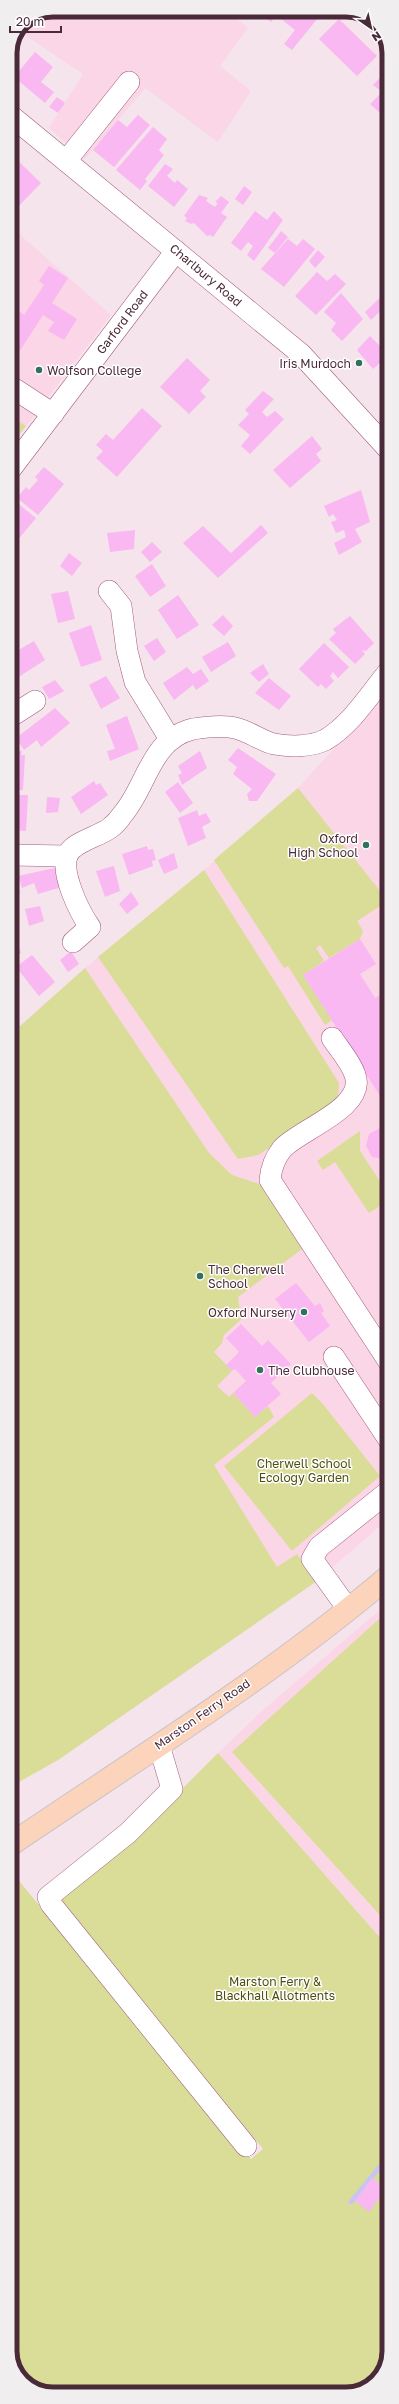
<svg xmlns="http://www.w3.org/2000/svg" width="399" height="2404" font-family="'Golos Text',sans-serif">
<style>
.built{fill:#fbd6e6}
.green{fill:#d9dd97}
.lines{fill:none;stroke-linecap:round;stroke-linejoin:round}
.stream{stroke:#c9c4f3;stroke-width:5}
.building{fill:#f9b8f1}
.minor-casing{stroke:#a35b7e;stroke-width:22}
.major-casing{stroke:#ccc3c8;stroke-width:24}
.minor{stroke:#fff;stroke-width:21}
.major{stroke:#fcd4bc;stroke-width:22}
.poi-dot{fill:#32715e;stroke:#fff;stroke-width:1.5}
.labels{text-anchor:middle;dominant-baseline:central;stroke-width:3;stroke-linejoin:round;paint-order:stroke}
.street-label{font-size:12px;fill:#4a2a39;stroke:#fff}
.poi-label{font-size:12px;fill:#4a2a39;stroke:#fff;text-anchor:end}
.park-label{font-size:12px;fill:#4e4f0e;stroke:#fff}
.rim{fill:none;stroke:#4a2a39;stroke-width:5}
</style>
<rect width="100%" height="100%" fill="#f5e4eb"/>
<g class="built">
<path d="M54 10H225L248 28 220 66 251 91 218 142 145 88 85 159 49 128 83 74 19 31 24 22Z"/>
<path d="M10 226 111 315 10 447Z"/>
<path d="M389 688V1518L317 1581 58 1760 10 1787V1035L98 957 204 870 298 788Z"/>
<path d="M389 1602V1948L218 1753 263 1710Z"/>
</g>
<g class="green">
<path d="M10 416 26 426 10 446Z"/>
<path d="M298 788 388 901 357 921 363 931 360 939 329 958 320 945 316 948 324 961 303 975 332 1020 325 1025 288 966 284 968 214 860Z"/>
<path d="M204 870 339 1083 338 1095 333 1107 258 1155 238 1159 98 957Z"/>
<path d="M85 968 209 1153 232 1175 268 1187 306 1246 238 1297 239 1306 246 1315 224 1335 222 1343 214 1352 232 1371 217 1386 229 1397 233 1393 255 1417 268 1406 274 1417 214 1465 277 1567 297 1554 317 1581 58 1760 10 1787V1035Z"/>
<path d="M360 1131V1151L389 1195V1200L369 1213 335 1162 323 1170 317 1161Z"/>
<path d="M312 1393 322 1403 380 1476 292 1551 224 1466Z"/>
<path d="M389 1610V1925L232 1752Z"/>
<path d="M218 1753 389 1948V2350L378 2379 351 2394H48L23 2381 10 2356V1886L19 1881 251 2159 263 2149 58 1900 134 1837Z"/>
</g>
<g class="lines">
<path class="stream" d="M351 2202 389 2156"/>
</g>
<g class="building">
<path d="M262 10H319L322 13 292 50 284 44 295 30 276 15 271 22 259 13Z"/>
<path d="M339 19 377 56 357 76 319 39Z"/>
<path d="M35 52 53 67 41 82 54 92 45 103 14 77Z"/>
<path d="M389 68V121L370 104 382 92 373 85Z"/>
<path d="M57 97 65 103 58 113 49 107Z"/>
<path d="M138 115 150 125 114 167 93 150 118 120 127 127Z"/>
<path d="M153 127 167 139 159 150 164 155 145 179 147 181 140 190 116 170Z"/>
<path d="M10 153 41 183 13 212 10 209V184L14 180 10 177Z"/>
<path d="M165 164 173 169 167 176 175 183 177 180 188 189 174 207 148 186Z"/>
<path d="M244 186 252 192 243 205 235 199Z"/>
<path d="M199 195 208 198 206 201 215 207 218 203 215 202 221 196 229 202 221 213 227 217 213 237 210 235 207 236 194 223 191 224 185 221 187 218 184 216Z"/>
<path d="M255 211 267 220 274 211 283 220 254 261 247 255 253 246 248 242 241 251 231 243Z"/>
<path d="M281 231 288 237 275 253 268 248Z"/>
<path d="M288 239 297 246 303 239 315 249 284 287 261 269Z"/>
<path d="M318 250 325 257 315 268 309 261Z"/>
<path d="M49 266 68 278 52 303 77 319 64 340 48 331 54 322 43 315 10 366V337L14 330 10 326 19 311 24 315 44 285 39 281Z"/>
<path d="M317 272 327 281 335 274 346 284 316 315 295 296Z"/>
<path d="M386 292 389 294V303L371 320 365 312Z"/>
<path d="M341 293 363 319 342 341 331 330 336 323 324 312Z"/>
<path d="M370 336 380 346 389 339V355L373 369 357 350Z"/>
<path d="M187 358 210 380 200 391 206 397 189 414 160 387Z"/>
<path d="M263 391 274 399 262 412 267 417 275 411 284 419 250 454 241 446 250 435 238 425 249 414 245 410Z"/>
<path d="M142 408 162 426 117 477 96 458 103 451 96 445 106 434 113 440Z"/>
<path d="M312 436 322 449 316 454 321 461 290 488 273 470Z"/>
<path d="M44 467 64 484 38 515 17 498 26 487 29 490 38 480 35 477Z"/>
<path d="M361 490 370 522 355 529 362 542 339 555 334 543 346 537 344 530 336 533 331 522 337 520 333 514 329 517 324 506Z"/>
<path d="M16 502 36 518 11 548 10 515 13 512 10 509Z"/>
<path d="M261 525 268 533 218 578 183 543 203 526 231 553Z"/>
<path d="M135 530 134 549 110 552 107 533Z"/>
<path d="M152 542 162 552 150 562 141 552Z"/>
<path d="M69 553 82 563 72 576 60 566Z"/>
<path d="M152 564 166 586 150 597 135 576Z"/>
<path d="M68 591 75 619 58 623 51 594Z"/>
<path d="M178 595 199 625 177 639 158 610Z"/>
<path d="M223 615 233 626 224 636 212 625Z"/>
<path d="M350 616 374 643 366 651 362 650 365 654 355 664 329 639 336 633 333 629Z"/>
<path d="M91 625 102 660 81 667 69 633Z"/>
<path d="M157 638 166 652 154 661 144 646Z"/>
<path d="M34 641 45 660 17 678 10 667V655Z"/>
<path d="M228 642 236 656 211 672 202 657Z"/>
<path d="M324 643 349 667 338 678 333 672 330 676 334 681 326 689 321 684 318 687 299 669Z"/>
<path d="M263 664 269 674 259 682 250 673Z"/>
<path d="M187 667 193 674 201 669 209 681 196 690 193 685 174 700 163 683Z"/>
<path d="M106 676 120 698 101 709 89 685Z"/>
<path d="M269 678 291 696 279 710 255 693Z"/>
<path d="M55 680 64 691 49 699 42 687Z"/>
<path d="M55 708 70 723 41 747 37 740 24 750 16 738Z"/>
<path d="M127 716 139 749 110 761 107 751 115 749 106 725Z"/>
<path d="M238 748 276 774 257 801H249L247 794 252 789 233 774 237 767 228 760Z"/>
<path d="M10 750 22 751 21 755H25L23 790 10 791Z"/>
<path d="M200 751 207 768 182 785 178 775 182 773 178 766Z"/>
<path d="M94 781 96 785 100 783 108 795 81 814 71 797Z"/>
<path d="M178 782 193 803 180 813 165 792Z"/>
<path d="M10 795H28L26 831 10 830Z"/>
<path d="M47 797 60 798 58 812 46 813Z"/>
<path d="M197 810 199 816 206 813 211 822 202 827 206 838 188 846 178 818Z"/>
<path d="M147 846 148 850 153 849 156 860 152 861 153 866 129 875 122 854Z"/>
<path d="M174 853 178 868 164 874 158 860Z"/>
<path d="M114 866 120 891 105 897 96 871Z"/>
<path d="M59 867 62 887 38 894 34 883 22 888 18 876Z"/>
<path d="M14 873 20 893 10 895V874Z"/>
<path d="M131 892 139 904 127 914 119 904Z"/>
<path d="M40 906 44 921 29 926 25 909Z"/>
<path d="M10 927H13L21 953 10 957Z"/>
<path d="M360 939 376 964 360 974 375 998 389 990V1110L303 975Z"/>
<path d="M71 951 79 964 68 972 60 960Z"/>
<path d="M32 955 55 982 39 996 16 967Z"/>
<path d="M389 1123V1156L382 1159 372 1157 366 1146 369 1134Z"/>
<path d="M296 1283 315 1306 320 1303 324 1311 321 1313 330 1326 309 1342 275 1299Z"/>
<path d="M241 1324 262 1346 268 1340 291 1364 271 1383 281 1394 255 1417 233 1393 246 1381 235 1369 232 1371 226 1365 239 1352 226 1338Z"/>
<path d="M372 2178 386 2189 369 2212 355 2201Z"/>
</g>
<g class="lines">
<g class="minor-casing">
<g id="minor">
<path d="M10 115 301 354 389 450"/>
<path d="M66 161 129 82"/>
<path d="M10 386 53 414"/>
<path d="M10 470 176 251"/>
<path d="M109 591 121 606 127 651 135 682 170 739"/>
<path d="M10 717 35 701"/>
<path d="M10 855 67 856"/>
<path d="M73 942 90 927C80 913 61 875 67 856 72 842 98 837 110 828 114 825 119 820 122 815 147 787 150 739 193 729 206 727 223 725 235 728 249 731 261 741 274 744 290 747 311 747 325 740 351 725 370 694 389 671"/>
<path d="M332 1038C339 1049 351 1062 355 1075 367 1108 298 1130 282 1149 274 1159 271 1168 270 1180L389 1362"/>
<path d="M334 1357 389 1440"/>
<path d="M348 1609 312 1559 319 1547 389 1491"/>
<path d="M159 1745 172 1789 128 1833 48 1897 51 1904 246 2146"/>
</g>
</g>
<g class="major-casing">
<path id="major" d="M10 1845C138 1758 271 1676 389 1576"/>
</g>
<use href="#minor" class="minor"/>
<use href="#major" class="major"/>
</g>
<g class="poi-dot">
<circle cx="359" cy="363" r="4"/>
<circle cx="39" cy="370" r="4"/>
<circle cx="366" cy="845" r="4"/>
<circle cx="200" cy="1276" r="4"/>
<circle cx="304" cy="1312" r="4"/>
<circle cx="260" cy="1370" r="4"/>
</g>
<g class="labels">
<g class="street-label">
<text transform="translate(206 275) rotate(40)">Charlbury Road</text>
<text transform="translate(122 322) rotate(-53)">Garford Road</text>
<text transform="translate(202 1714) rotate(-35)">Marston Ferry Road</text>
</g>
<g class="poi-label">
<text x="351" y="363">Iris Murdoch</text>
<text x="47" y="370" text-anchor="start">Wolfson College</text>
<text x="358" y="838">Oxford<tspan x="358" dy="14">High School</tspan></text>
<text x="208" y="1269" text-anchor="start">The Cherwell<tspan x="208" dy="14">School</tspan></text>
<text x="296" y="1312">Oxford Nursery</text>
<text x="268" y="1370" text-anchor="start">The Clubhouse</text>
</g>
<g class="park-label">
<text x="304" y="1463">Cherwell School<tspan x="304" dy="14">Ecology Garden</tspan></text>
<text x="275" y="1981">Marston Ferry &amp;<tspan x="275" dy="14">Blackhall Allotments</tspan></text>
</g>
</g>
<path d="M0 0H399V2404H0ZM53 17H346A36 36 0 0 1 382 53V2351A36 36 0 0 1 346 2387H53A36 36 0 0 1 17 2351V53A36 36 0 0 1 53 17Z" fill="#f1eeef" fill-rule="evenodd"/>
<path class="rim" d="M53 17H346A36 36 0 0 1 382 53V2351A36 36 0 0 1 346 2387H53A36 36 0 0 1 17 2351V53A36 36 0 0 1 53 17Z"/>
<g transform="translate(371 28) rotate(146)" stroke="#ffffff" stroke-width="3" paint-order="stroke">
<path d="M0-3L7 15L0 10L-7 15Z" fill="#4a2a39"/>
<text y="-6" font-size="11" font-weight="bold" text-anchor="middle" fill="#4a2a39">N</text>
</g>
<path d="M10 26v6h51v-6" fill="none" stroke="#4a2a39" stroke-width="2"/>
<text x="16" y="26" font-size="12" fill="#4a2a39" stroke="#ffffff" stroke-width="3" paint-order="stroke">20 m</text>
</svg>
